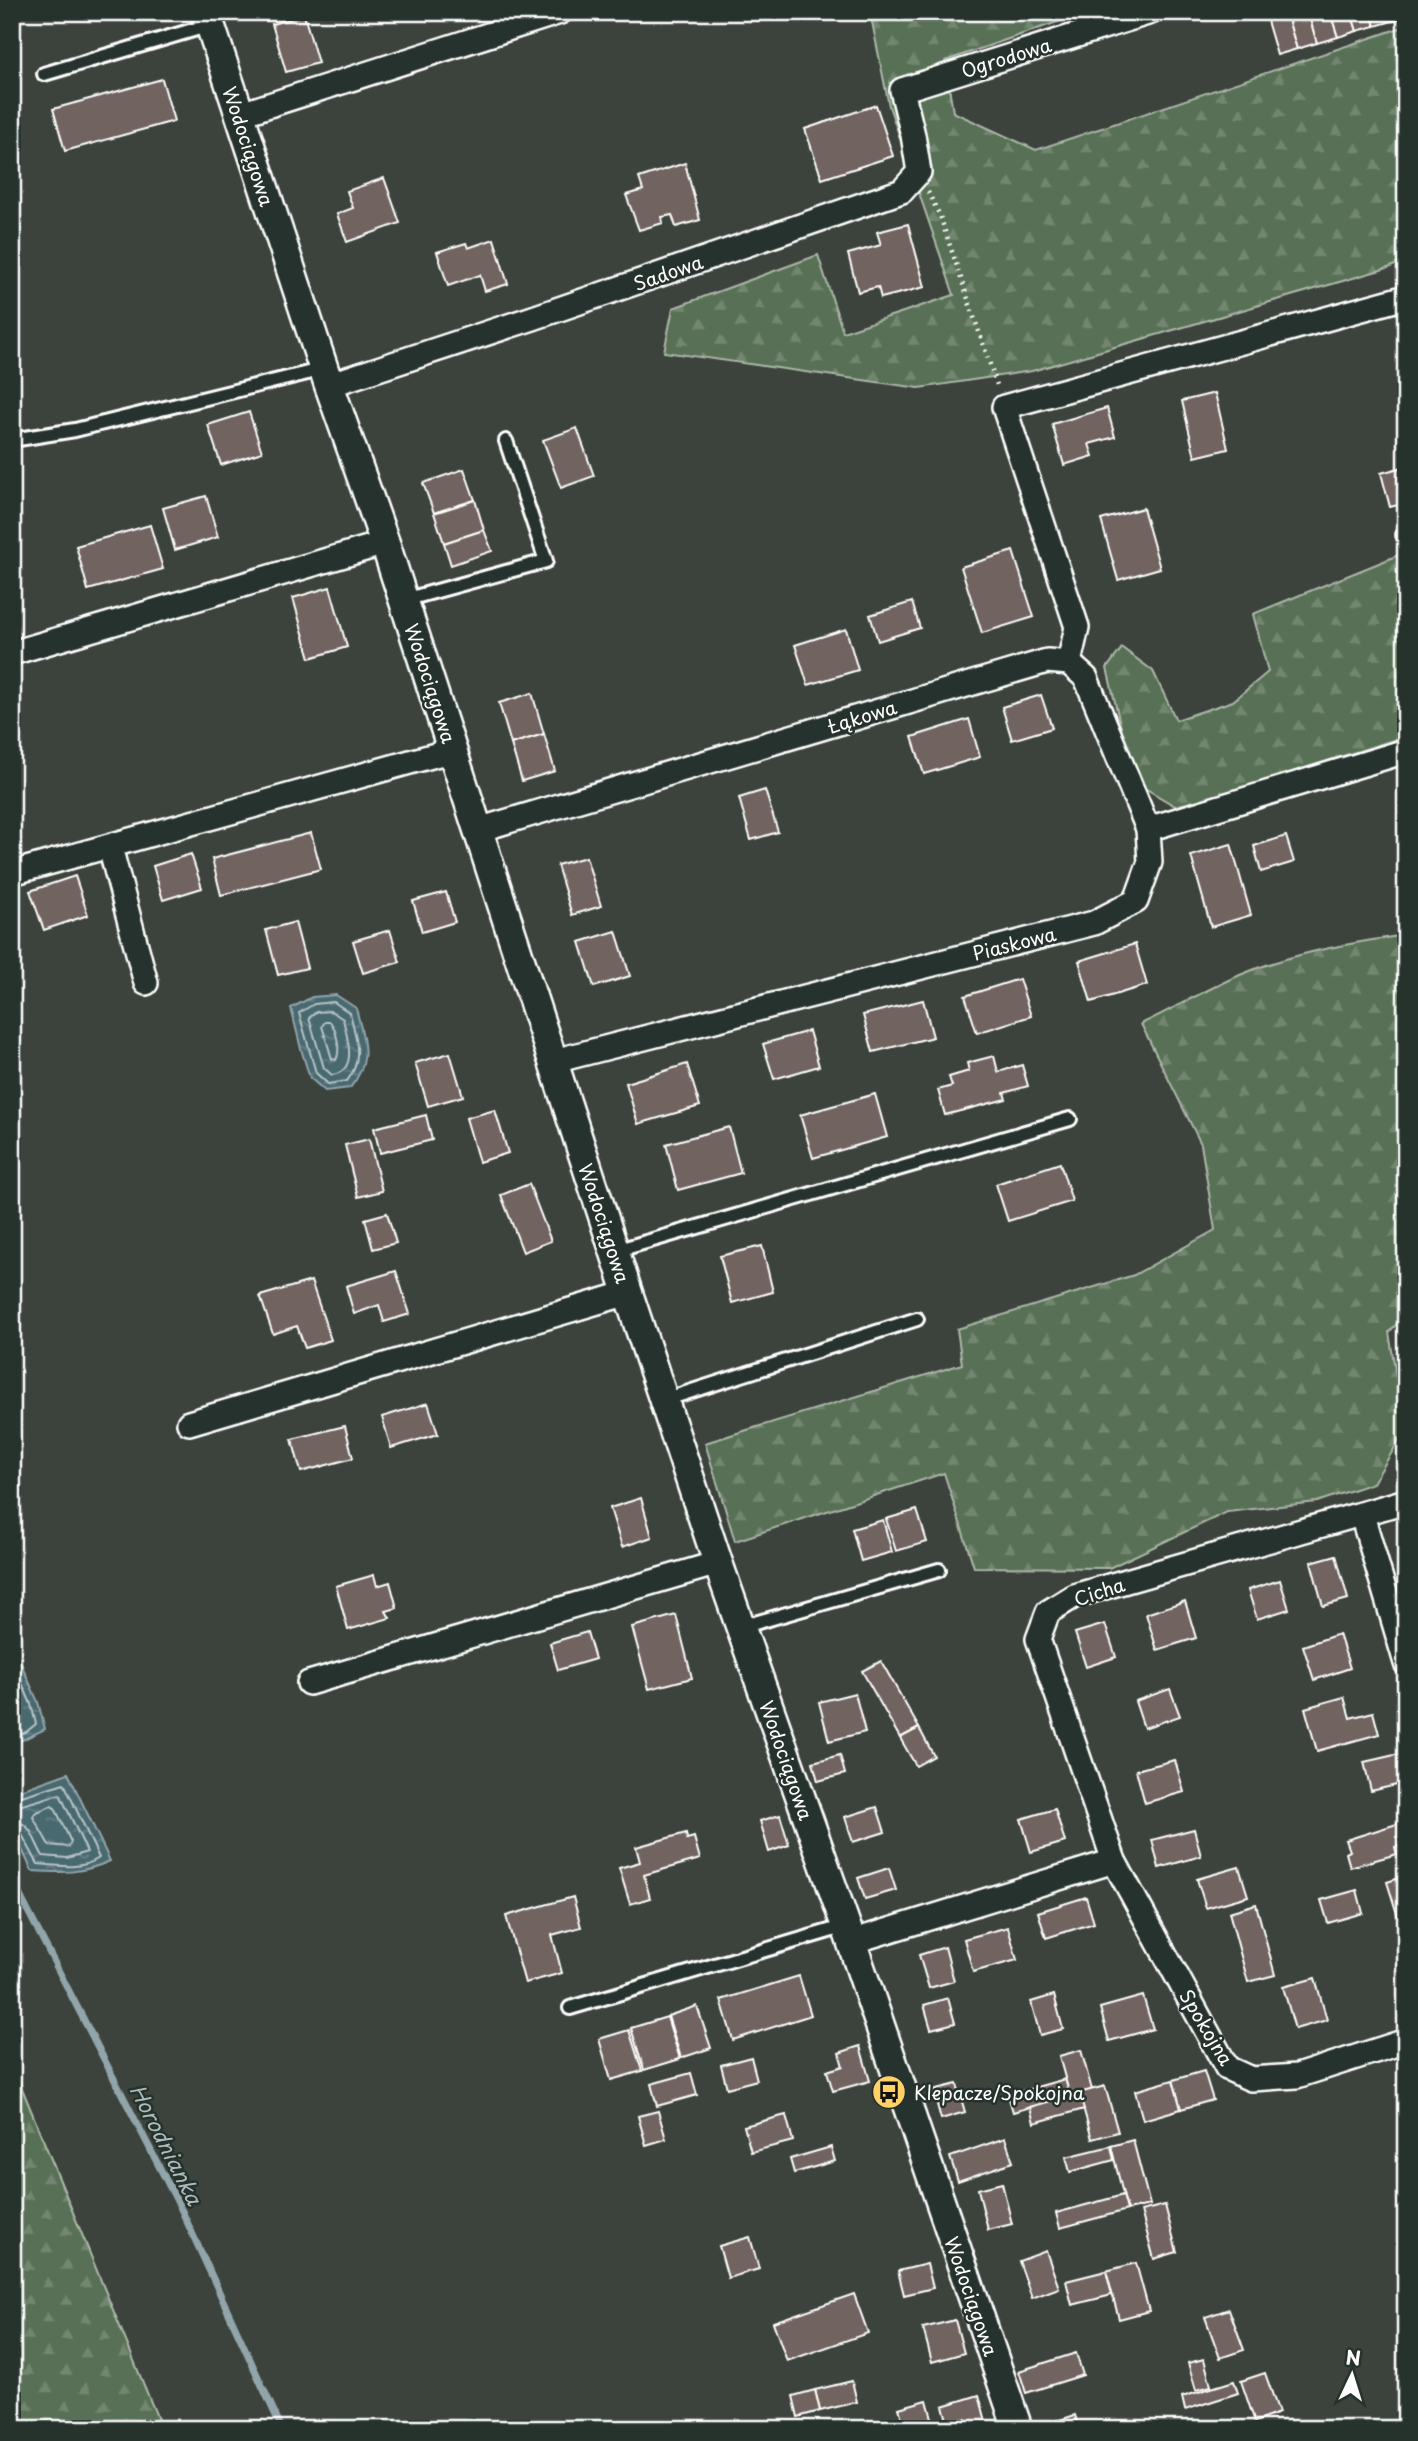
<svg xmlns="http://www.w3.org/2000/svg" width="1418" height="2441" font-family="'Playpen Sans',sans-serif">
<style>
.forest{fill:url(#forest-firs);stroke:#acb8aa;stroke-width:2}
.water{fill:url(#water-ripples);stroke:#92a5aa;stroke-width:2}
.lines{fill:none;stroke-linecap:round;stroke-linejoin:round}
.shore{stroke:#b7c3c6;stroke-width:2}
.stream{stroke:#92a5aa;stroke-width:7}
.building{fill:#71645e;stroke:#fff;stroke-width:2}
.service-casing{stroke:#fff;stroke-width:18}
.minor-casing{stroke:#fff;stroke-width:28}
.tertiary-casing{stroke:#fff;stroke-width:33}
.path{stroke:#fff;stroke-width:4.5;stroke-dasharray:2 5;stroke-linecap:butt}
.service{stroke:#26332d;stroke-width:12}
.minor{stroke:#26332d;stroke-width:23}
.tertiary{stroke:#26332d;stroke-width:28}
.labels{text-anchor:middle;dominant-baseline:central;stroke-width:5;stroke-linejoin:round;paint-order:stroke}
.street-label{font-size:19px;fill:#fff;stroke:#26332d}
.poi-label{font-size:19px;fill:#fff;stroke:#26332d;text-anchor:start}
.water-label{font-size:21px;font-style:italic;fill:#aebcbf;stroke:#26332d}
</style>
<defs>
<pattern id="forest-firs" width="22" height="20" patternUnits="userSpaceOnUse" patternTransform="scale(1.75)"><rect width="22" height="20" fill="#597156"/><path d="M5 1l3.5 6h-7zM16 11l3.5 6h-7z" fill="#72866f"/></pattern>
<pattern id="water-ripples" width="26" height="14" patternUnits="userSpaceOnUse" patternTransform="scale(1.75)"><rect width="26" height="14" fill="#4a6971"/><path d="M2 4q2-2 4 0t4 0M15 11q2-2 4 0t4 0" fill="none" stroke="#658086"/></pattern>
</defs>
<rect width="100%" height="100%" fill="#3c423c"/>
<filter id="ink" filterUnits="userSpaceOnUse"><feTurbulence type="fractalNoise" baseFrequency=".0143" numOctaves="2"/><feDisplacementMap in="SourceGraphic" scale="14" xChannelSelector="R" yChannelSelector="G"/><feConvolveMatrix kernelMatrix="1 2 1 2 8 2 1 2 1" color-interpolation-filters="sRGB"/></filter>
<g filter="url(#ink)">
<g class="forest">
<path d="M870 12H1086L945 61 953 112 1036 150 1406 26V259L1391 267 1032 371 919 388 664 352 673 308 818 255 843 332 954 295 889 106Z"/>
<path d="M1406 552V736L1223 794 1175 806 1143 787 1125 745 1107 668 1122 648 1153 671 1176 720 1233 701 1268 672 1253 614Z"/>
<path d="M1406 935V1314L1389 1332 1405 1431 1373 1483 1317 1502 1227 1512 1109 1568 974 1567 944 1473 735 1541 705 1443 962 1364 957 1329 1134 1275 1215 1230 1201 1144 1141 1024C1172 1009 1202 992 1233 978 1287 954 1348 943 1406 935Z"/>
<path d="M12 2064 162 2429H12Z"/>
</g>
<g class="water">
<path d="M336 995 356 1008C364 1041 373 1060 350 1088L325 1091 310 1078 301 1049 291 1008 312 997Z"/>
<path d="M12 1643 38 1702 45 1729 12 1745Z"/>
<path d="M68 1773 110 1861C81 1874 62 1873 32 1871L12 1828V1793Z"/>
</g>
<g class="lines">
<g class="shore">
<path d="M334 1002 350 1013C356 1037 364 1060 347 1081L328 1084 316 1073 299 1013 314 1004Z"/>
<path d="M331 1011 343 1019C347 1037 359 1071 332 1075L324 1068 309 1018 316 1012Z"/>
<path d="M325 1022H330C337 1030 341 1051 336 1060L332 1059 322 1026Z"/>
<path d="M12 1660 31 1704 36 1724 26 1732 12 1738"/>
<path d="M12 1799 64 1783 99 1858C82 1870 58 1866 38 1864L21 1833 12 1829"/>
<path d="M51 1806 55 1808 71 1842 69 1847 49 1845 33 1817 35 1813Z"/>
<path d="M12 1808 60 1794 87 1852 67 1858 43 1856C34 1842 32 1822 12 1820"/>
</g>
<path class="stream" d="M12 1880 182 2211 282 2429"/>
</g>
<g class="building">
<path d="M1272 12H1286L1297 49 1277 55 1265 14Z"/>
<path d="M1286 12H1308L1317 43 1297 49Z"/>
<path d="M1308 12H1330L1338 37 1317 43Z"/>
<path d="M1330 12H1351L1357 31 1338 37Z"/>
<path d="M1351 12H1371L1375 26 1357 31Z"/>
<path d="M1371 12H1394L1396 20 1375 26Z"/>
<path d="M1394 12H1406V17L1396 20Z"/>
<path d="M304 15 318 63 286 72 272 24Z"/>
<path d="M162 79 174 121 65 151 53 109Z"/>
<path d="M876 105 893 156 822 179 805 129Z"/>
<path d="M685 163 700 220 676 227 672 215 662 217 663 223 639 230 626 195 643 190 639 178Z"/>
<path d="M384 178 400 223 347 242 337 214 353 208 347 191Z"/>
<path d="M908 224 925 287 881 298 878 287 858 292 848 254 881 245 877 232Z"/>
<path d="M494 239 508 284 485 291 480 275 448 286 437 252 466 243 468 248Z"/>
<path d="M1215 393 1228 449 1195 457 1182 401Z"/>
<path d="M1107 408 1115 437 1089 444 1093 456 1064 465 1052 424Z"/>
<path d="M249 412 262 452 221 465 208 425Z"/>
<path d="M577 428 594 476 561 488 543 440Z"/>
<path d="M1406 466V503L1390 507 1381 473Z"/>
<path d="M464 469 475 500 434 513 423 483Z"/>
<path d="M206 496 218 537 175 550 163 508Z"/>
<path d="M475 500 484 530 444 543 434 513Z"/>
<path d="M1143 508 1160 568 1118 580 1101 520Z"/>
<path d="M150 525 163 569 88 590 76 546Z"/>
<path d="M484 530 492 551 451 565 444 543Z"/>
<path d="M1013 551 1034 617 982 633 961 567Z"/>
<path d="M330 587 347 647 310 658 293 598Z"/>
<path d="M912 602 920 628 878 641 870 615Z"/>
<path d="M846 629 858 670 808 685 795 645Z"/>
<path d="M532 693 544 734 511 744 499 703Z"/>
<path d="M1041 695 1052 728 1012 740 1002 707Z"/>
<path d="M969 719 980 757 924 774 912 737Z"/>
<path d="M544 734 555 771 522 781 511 744Z"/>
<path d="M765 790 778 832 751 840 739 798Z"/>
<path d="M311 833 321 869 221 895 212 859Z"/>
<path d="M1286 836 1294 862 1261 872 1254 846Z"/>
<path d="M1231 844 1251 915 1211 927 1191 856Z"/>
<path d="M191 854 202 888 163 900 153 866Z"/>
<path d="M586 857 601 906 572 915 557 865Z"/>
<path d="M75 876 88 915 44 930 30 891Z"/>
<path d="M446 892 455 922 422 932 413 901Z"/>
<path d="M12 921 19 950 12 951Z"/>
<path d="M295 922 307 968 278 975 266 930Z"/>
<path d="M390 930 400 962 363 973 353 941Z"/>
<path d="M616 931 630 976 594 987 580 942Z"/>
<path d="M1135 944 1147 985 1091 1002 1079 961Z"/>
<path d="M1019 979 1031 1016 977 1033 965 996Z"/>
<path d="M923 1000 933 1037 873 1052 863 1015Z"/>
<path d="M809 1031 819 1066 774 1079 763 1044Z"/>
<path d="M450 1053 463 1096 428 1106 415 1063Z"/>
<path d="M994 1056 998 1072 1022 1065 1028 1086 1004 1093 1006 1099 945 1115 938 1090 952 1086 949 1077 969 1071 967 1063Z"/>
<path d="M687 1064 700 1106 638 1124 626 1083Z"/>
<path d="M875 1094 887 1137 813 1158 800 1115Z"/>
<path d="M495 1110 508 1153 479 1162 466 1118Z"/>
<path d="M426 1115 432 1140 380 1153 374 1128Z"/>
<path d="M729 1127 741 1173 678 1190 666 1144Z"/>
<path d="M369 1139 382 1191 358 1197 345 1145Z"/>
<path d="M1060 1163 1072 1201 1008 1221 996 1184Z"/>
<path d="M529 1184 551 1241 523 1252 501 1195Z"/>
<path d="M387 1213 396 1243 373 1249 365 1219Z"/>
<path d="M762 1246 773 1292 732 1303 720 1256Z"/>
<path d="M396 1271 410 1314 384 1322 379 1305 354 1314 346 1286Z"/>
<path d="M311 1281 331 1340 305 1348 297 1326 273 1334 260 1296Z"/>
<path d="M428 1403 438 1434 391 1448 382 1417Z"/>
<path d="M345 1426 353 1458 301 1472 292 1439Z"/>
<path d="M641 1498 652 1537 622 1547 610 1508Z"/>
<path d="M917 1510 927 1542 896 1551 886 1519Z"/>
<path d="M883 1520 892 1552 861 1561 852 1529Z"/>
<path d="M1336 1555 1348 1599 1323 1606 1311 1562Z"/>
<path d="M374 1575 377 1586 390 1582 397 1608 386 1611 390 1618 348 1630 336 1586Z"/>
<path d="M1280 1580 1289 1609 1257 1619 1248 1590Z"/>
<path d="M1185 1601 1196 1638 1157 1650 1146 1614Z"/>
<path d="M676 1615 692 1678 649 1689 632 1627Z"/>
<path d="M1105 1624 1116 1657 1086 1667 1075 1633Z"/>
<path d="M587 1632 595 1659 558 1670 550 1643Z"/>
<path d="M1339 1634 1350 1668 1314 1680 1303 1646Z"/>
<path d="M881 1661 919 1728 900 1738 862 1671Z"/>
<path d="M1170 1689 1180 1716 1144 1728 1135 1701Z"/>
<path d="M855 1693 865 1732 829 1741 819 1702Z"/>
<path d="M1344 1697 1350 1718 1373 1712 1379 1734 1317 1751 1305 1708Z"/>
<path d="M919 1728 934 1756 916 1766 900 1738Z"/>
<path d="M1399 1754 1405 1783 1371 1791 1364 1762Z"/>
<path d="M840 1755 845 1774 818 1781 813 1762Z"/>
<path d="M1175 1760 1184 1792 1145 1803 1136 1770Z"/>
<path d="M877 1807 885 1832 853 1842 845 1817Z"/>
<path d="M1055 1809 1065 1842 1031 1852 1021 1819Z"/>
<path d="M780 1815 789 1845 769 1852 760 1821Z"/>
<path d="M1406 1821V1843L1395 1847 1397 1854 1350 1867 1346 1853 1350 1851 1346 1840Z"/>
<path d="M1194 1829 1201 1856 1159 1868 1152 1840Z"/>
<path d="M686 1833 687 1839 694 1837 700 1859 644 1875 650 1898 630 1904 619 1868 640 1862 636 1847Z"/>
<path d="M1239 1867 1248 1896 1206 1908 1197 1879Z"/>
<path d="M889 1868 896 1890 865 1899 858 1878Z"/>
<path d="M1406 1876V1914L1398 1917 1387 1882Z"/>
<path d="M1357 1890 1363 1913 1328 1923 1321 1900Z"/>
<path d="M573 1897 581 1927 552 1935 562 1973 525 1983 506 1916Z"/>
<path d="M1086 1897 1094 1923 1046 1938 1038 1912Z"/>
<path d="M1256 1904 1275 1975 1248 1982 1229 1912Z"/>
<path d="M1008 1927 1017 1960 973 1972 964 1939Z"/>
<path d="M945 1947 954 1981 929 1988 919 1955Z"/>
<path d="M799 1976 811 2015 733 2040 721 2000Z"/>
<path d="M1315 1978 1327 2020 1295 2029 1283 1987Z"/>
<path d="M1054 1995 1063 2029 1040 2035 1031 2002Z"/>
<path d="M1143 1996 1153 2029 1109 2041 1100 2008Z"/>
<path d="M948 1998 955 2023 931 2029 924 2005Z"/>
<path d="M697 2006 711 2048 681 2058 668 2016Z"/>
<path d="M667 2017 680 2059 644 2070 631 2028Z"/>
<path d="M629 2030 642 2071 611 2080 599 2039Z"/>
<path d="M860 2046 870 2081 833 2091 827 2071 843 2066 839 2053Z"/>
<path d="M1081 2050 1092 2090 1070 2096 1059 2056Z"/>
<path d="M751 2057 757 2080 727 2088 721 2065Z"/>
<path d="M1204 2071 1213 2100 1181 2109 1173 2080Z"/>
<path d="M691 2073 697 2095 657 2106 651 2084Z"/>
<path d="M1065 2079 1070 2096 1013 2112 1008 2095Z"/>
<path d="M1173 2080 1181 2109 1143 2120 1135 2091Z"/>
<path d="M957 2084 965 2112 941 2119 933 2090Z"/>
<path d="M1105 2086 1118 2132 1092 2139 1079 2093Z"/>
<path d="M1079 2093 1084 2109 1034 2123 1030 2107Z"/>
<path d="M658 2111 666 2139 646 2145 638 2116Z"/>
<path d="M786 2115 793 2141 751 2152 744 2126Z"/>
<path d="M1005 2138 1013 2162 958 2181 950 2157Z"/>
<path d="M1133 2140 1150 2205 1127 2210 1111 2146Z"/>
<path d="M1111 2146 1114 2160 1070 2172 1066 2157Z"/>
<path d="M831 2147 835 2161 794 2173 790 2159Z"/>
<path d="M1002 2183 1012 2224 988 2230 978 2189Z"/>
<path d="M1123 2195 1127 2210 1060 2228 1056 2213Z"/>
<path d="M1165 2205 1177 2252 1154 2259 1141 2211Z"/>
<path d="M750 2237 759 2269 728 2278 719 2246Z"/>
<path d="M1046 2251 1059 2288 1032 2298 1019 2261Z"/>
<path d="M1136 2263 1149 2311 1119 2319 1106 2271Z"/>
<path d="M927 2264 933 2288 904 2295 898 2271Z"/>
<path d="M1106 2271 1112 2295 1072 2305 1066 2281Z"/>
<path d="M854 2294 868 2333 787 2361 773 2322Z"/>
<path d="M1229 2309 1244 2350 1220 2358 1205 2317Z"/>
<path d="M955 2320 964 2353 932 2362 923 2328Z"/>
<path d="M1076 2353 1083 2375 1026 2393 1019 2371Z"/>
<path d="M1204 2359 1211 2386 1196 2390 1188 2363Z"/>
<path d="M1265 2373 1279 2413 1255 2422 1241 2381Z"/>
<path d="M852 2381 857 2402 820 2411 815 2390Z"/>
<path d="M1234 2381 1238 2393 1185 2410 1182 2397Z"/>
<path d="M815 2390 820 2411 798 2417 793 2396Z"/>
<path d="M979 2395 988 2429H968L965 2419 948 2423 943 2406Z"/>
<path d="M927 2400 933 2422 905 2429 899 2408Z"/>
<path d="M1075 2415 1079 2429H1045L1044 2425Z"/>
</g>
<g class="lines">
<g class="service-casing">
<g id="service">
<path d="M44 74 210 25"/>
<path d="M12 440 75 430 324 369"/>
<path d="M1403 535 1406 534"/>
<path d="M404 600 546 561 506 441"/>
<path d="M615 1251 1070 1119"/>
<path d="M664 1400 917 1319"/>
<path d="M741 1627 939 1570"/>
<path d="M570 2008 846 1926"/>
</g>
</g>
<g class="minor-casing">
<g id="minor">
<path d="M238 115 560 12"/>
<path d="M329 385 533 318 902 191 919 172 913 135 902 90 1151 12"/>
<path d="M12 653 385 543"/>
<path d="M1069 663 1077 627 1004 407 1406 297"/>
<path d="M478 830 1047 661 1069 663 1086 678 1148 829"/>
<path d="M110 847 146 983"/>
<path d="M12 873 453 750"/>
<path d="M554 1061 1094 923 1136 901 1150 862 1148 829 1406 751"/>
<path d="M189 1423 628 1293"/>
<path d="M1406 1501 1074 1596 1048 1612 1038 1639 1114 1861 1227 2068 1251 2079 1297 2076 1406 2041"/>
<path d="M1362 1515 1406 1663"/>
<path d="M309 1683 718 1563"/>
<path d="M851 1942 1114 1861"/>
</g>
</g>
<g class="tertiary-casing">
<path id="tertiary" d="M206 12 329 385 385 543 628 1293 718 1563 846 1926 1018 2429"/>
</g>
<path class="path" d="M928 192 940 216 998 388"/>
<use href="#service" class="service"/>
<use href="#minor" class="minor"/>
<use href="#tertiary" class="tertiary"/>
</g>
</g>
<defs>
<g id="bus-disc" transform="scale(1.75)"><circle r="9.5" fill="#ffd166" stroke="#26332d"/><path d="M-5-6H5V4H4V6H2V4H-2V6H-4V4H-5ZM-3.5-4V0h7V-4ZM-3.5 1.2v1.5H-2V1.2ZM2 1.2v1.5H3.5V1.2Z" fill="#111"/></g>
</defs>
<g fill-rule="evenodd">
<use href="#bus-disc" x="889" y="2092"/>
</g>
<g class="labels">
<g class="street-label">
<text transform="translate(1006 57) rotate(-17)">Ogrodowa</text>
<text transform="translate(249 146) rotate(72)">Wodociągowa</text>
<text transform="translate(668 272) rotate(-19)">Sadowa</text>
<text transform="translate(431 683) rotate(72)">Wodociągowa</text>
<text transform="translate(862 716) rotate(-17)">Łąkowa</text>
<text transform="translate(1014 943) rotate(-14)">Piaskowa</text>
<text transform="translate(605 1223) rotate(72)">Wodociągowa</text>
<text transform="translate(1099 1591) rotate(-18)">Cicha</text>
<text transform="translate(787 1760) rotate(71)">Wodociągowa</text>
<text transform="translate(1207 2027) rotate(59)">Spokojna</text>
<text transform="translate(972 2296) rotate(71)">Wodociągowa</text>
</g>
<g class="poi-label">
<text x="914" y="2092">Klepacze/Spokojna</text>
</g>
<g class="water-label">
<text transform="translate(167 2144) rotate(63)">Horodnianka</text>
</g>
</g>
<rect width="1418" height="2441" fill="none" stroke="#26332d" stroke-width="42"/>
<rect x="21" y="21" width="1376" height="2399" fill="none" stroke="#fff" stroke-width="2.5" filter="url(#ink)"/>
<g transform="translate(1352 2375) rotate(4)" stroke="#26332d" stroke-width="5" paint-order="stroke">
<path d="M0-5L12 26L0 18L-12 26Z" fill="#ffffff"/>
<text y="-10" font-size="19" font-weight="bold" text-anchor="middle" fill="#ffffff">N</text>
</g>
</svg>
